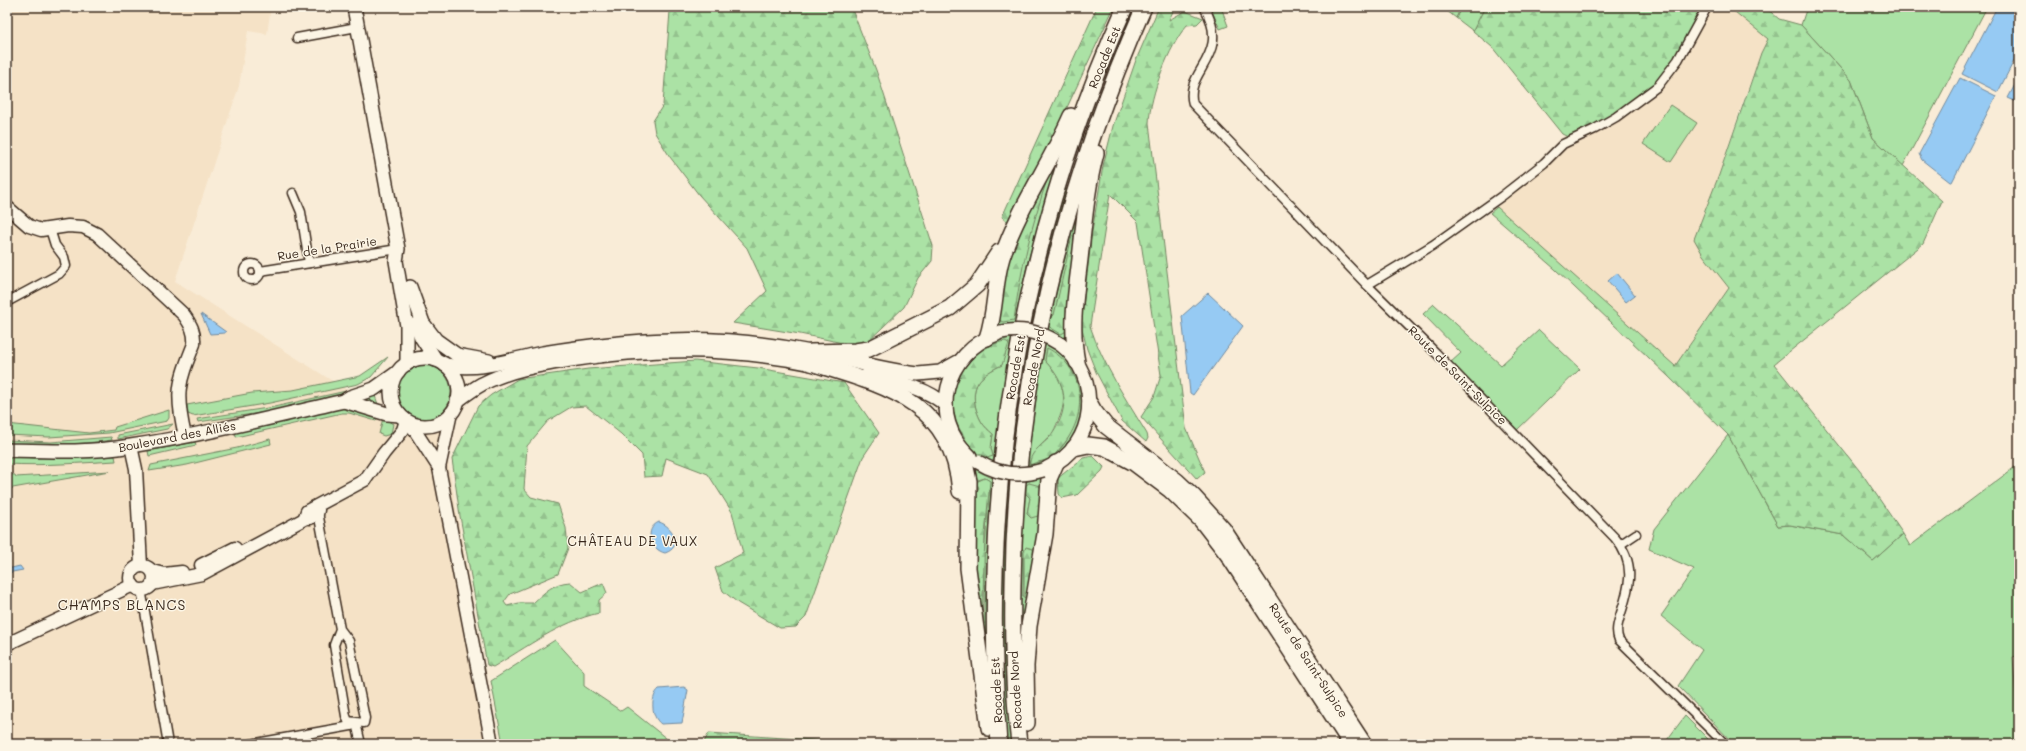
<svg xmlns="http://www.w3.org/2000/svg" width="2026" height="751" font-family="Mali,sans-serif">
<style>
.built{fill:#f5e2c6}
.grass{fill:#abe2a5;stroke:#738662;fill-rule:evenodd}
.forest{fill:url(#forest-firs);stroke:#738662}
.water{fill:#96caf3;stroke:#728a9e}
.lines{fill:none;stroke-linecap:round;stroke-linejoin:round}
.street-casing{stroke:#3b2a1e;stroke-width:11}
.secondary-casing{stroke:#3b2a1e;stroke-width:15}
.primary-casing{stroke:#3b2a1e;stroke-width:16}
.highway-casing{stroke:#3b2a1e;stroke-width:18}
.street{stroke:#fcf5e5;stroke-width:8}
.secondary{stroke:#fcf5e5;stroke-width:12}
.primary{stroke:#fcf5e5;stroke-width:13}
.highway{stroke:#fcf5e5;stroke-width:15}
.primary-bridge-casing{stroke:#3b2a1e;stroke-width:16;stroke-linecap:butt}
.primary-bridge{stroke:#fcf5e5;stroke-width:13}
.labels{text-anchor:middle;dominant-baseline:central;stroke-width:3;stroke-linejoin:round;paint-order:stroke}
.street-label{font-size:12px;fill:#3b2a1e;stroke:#fcf5e5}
.neighbourhood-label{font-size:13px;letter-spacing:1px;fill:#3b2a1e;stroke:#fcf5e5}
.quarter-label{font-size:14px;letter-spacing:1px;fill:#3b2a1e;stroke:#fcf5e5}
</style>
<defs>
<pattern id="forest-firs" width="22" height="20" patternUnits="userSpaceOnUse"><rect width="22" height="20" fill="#abe2a5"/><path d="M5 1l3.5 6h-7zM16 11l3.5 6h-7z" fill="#94c28e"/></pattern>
</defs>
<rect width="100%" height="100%" fill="#f9ecd7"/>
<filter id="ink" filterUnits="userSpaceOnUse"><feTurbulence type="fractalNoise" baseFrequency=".025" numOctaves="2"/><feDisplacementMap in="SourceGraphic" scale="8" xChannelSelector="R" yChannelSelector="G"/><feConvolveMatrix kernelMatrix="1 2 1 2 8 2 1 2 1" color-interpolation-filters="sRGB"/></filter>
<g filter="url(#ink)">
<g class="built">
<path d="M7 7H271L267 34 248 31 239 86 175 281 356 396 397 409 409 422 420 425 441 421 497 744H7Z"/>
<path d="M1712 7H1723L1735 12 1769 38 1761 53 1741 107 1719 175 1703 255 1729 288 1668 376 1555 269 1490 213 1565 149 1607 128 1659 88 1682 63 1695 35Z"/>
</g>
<g class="grass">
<path d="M1461 7H1485L1473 31 1456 18Z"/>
<path d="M1807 7H1987L1903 166 1873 138 1851 80 1801 25Z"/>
<path d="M1670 105 1697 123 1671 162 1643 144Z"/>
<path d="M1054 160 1057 161 1028 261 1015 323 998 325 1004 268Z"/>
<path d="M1084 183 1069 318 1066 336 1063 338 1047 329ZM1074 236 1072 281 1067 311V322L1054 315Z"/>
<path d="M1062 187 1069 190 1035 325 1028 324Z"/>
<path d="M1434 304 1501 365 1539 330 1580 369 1516 431 1450 363 1461 353 1423 314Z"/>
<path d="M1012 338 993 462 978 455 977 456C951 432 942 397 964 367 967 362 970 355 975 352 986 344 1000 340 1012 338ZM972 357 1002 365C980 375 970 385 976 409 980 421 983 426 993 434L991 448 993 456C977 453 970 446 962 433 947 407 955 380 972 357Z"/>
<path d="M1028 338 1032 339 1013 467H1006L1012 418Z"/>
<path d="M1044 343 1059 350 1076 371 1084 404 1078 430 1065 450 1043 463 1026 467ZM1047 348 1078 414C1073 431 1064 450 1047 460 1043 462 1035 462 1029 464 1033 450 1042 445 1051 435 1054 431 1056 426 1058 421 1069 398 1063 379 1045 361Z"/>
<path d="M388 357 371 377 358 384 270 403 193 416 188 414 187 405 252 393 293 390 360 376Z"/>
<circle cx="424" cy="392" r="27"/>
<path d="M364 387 369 389 267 412 198 422 197 419 274 407Z"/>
<path d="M374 393 379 407 359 398Z"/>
<path d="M343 408H350L377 416 376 421 349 413H342L236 437 235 431Z"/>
<path d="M169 410V418L167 421 109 433 49 437 7 435V424L89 433 114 430 115 427Z"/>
<path d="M383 418 393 424 391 434 384 436 379 434Z"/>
<path d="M173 424 167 429 118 439V435Z"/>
<path d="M1728 435 1778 526 1790 525 1843 535 1873 561 1903 534 1910 546 2019 464V655L2013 657 2019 744H1734L1678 686 1702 650 1661 616 1694 569 1649 549 1654 529Z"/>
<path d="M111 437 112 440C77 445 42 446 7 443V440L51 442Z"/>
<path d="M270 439 271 444 187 465 149 471 151 465 237 448Z"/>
<path d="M195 442 196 445 149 456 148 451Z"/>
<path d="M7 456 36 458 115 456 116 461C80 463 44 466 7 464Z"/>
<path d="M976 470 992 478 986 566V652L975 607 972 473ZM985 478 990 481 984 558V624L975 568 977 564 975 561 976 507 979 488 978 480Z"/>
<path d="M110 471 7 489V474L15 475 16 477Z"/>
<path d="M1041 478 1043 479V504L1022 687C1019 618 1020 550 1025 482ZM1029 483 1041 490V507L1038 512 1027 513 1030 498 1027 494ZM1026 548 1034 554 1027 584 1028 595 1023 596 1024 552Z"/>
<path d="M1005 481 1012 482 1013 744H1004L999 632Z"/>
<path d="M555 640 584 672V686L621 711 627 707 667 739 652 744H503L491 681Z"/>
<path d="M1685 716 1713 744H1664Z"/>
</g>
<g class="forest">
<path d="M674 7H851L876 70 933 246 932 261 918 278 904 307 862 347 800 334 733 323 767 291 747 248 699 195 670 157 655 133 653 121 663 105 670 11Z"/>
<path d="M1097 7H1114L1063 116 1008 222 1002 217Z"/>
<path d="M1159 7H1175L1169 20 1185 11 1203 18 1197 24 1187 25C1169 46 1150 95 1149 123L1186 428 1205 472 1197 479 1141 417 1154 397 1161 375 1138 222 1110 194 1090 326C1103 365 1126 399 1147 434L1148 438 1146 442 1122 421 1096 372 1087 349 1081 324 1092 232 1103 166 1113 126 1136 60Z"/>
<path d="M1210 7H1221L1228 26 1220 29Z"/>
<path d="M1442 7H1461L1456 18Z"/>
<path d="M1485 7H1704C1692 28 1673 69 1655 85 1632 106 1596 124 1568 137L1562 134 1492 47 1473 31Z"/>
<path d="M1723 7H1765L1779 19 1801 25 1851 80 1873 138 1942 201 1923 244 1774 364 1863 475 1903 534 1873 561 1843 535 1790 525 1778 526 1728 435 1668 376 1555 269 1490 213 1497 207 1675 366 1729 288 1703 255 1694 239 1719 175 1761 53 1768 39 1735 12Z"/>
<path d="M1048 177C1032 224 1020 271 1014 320L1003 322 999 320 1005 272 1016 237Z"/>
<path d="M1072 236H1074L1072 280 1065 332 1061 334 1048 326 1051 317 1054 315Z"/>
<path d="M1005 341 1009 343 1002 365C980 375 970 385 976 409 980 421 983 426 993 434L991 448 993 456 987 458C984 454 981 456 977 453 969 447 964 437 959 428 941 392 967 348 1005 341Z"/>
<path d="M1047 348C1085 367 1089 414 1063 445 1059 449 1057 453 1053 456 1046 462 1037 461 1030 465 1029 450 1046 444 1053 433 1070 407 1067 383 1045 361Z"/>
<path d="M695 361 758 368 844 383 879 433 863 457 806 617 796 627 780 628 738 603 723 591 715 568 743 553 732 512 708 474 666 458 662 476 644 477 642 455 621 434 586 406 571 407 548 421 527 446 524 489 531 497 558 504 566 528 568 548 558 574 510 594 504 602 507 606 519 603H533C545 592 553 583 570 582L582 592 603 583 607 593 599 600V613C560 622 527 647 493 667L487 665 460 516 452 459 478 406 491 395 518 379 588 369Z"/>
<path d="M1093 456 1104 467 1102 471 1077 495 1062 498 1059 494 1058 478 1083 458Z"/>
<path d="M985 478 990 481 985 535 982 626 975 568 977 564 975 561C975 537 976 514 976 492L979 488 976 482Z"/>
<path d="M1029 483 1040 486C1042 492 1039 498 1041 504L1038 516 1031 518 1027 514 1030 498 1026 494V485Z"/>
<path d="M1026 547 1033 549C1035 555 1027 584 1028 595L1024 598V552Z"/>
<path d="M709 733 858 743V744H703Z"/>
</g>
<g class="water">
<path d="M1997 7H2019V51L1998 92 1962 74Z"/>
<path d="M2019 77V103L2008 98Z"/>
<path d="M1960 78 1996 96 1952 182H1950L1922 160 1919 154Z"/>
<path d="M1617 273 1635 295 1626 302 1608 281Z"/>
<path d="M1208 293 1243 326 1193 395 1190 393 1182 316Z"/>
<path d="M201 314 226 332 225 333 210 334Z"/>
<path d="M659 522C673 526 684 547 665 553 651 550 643 529 659 522Z"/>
<path d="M20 566 23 570 7 573V569Z"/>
<path d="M684 687 688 690 682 723 661 724C651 717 650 697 659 689Z"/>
</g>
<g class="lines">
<g class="street-casing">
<g id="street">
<path d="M1204 7C1233 56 1183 71 1193 104L1367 285 1436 353 1615 538C1636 563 1630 585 1621 613 1618 623 1615 631 1619 640L1725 744"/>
<path d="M297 38 357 27"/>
<path d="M293 193 301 212 309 263"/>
<circle cx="252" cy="272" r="8"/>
<path d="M260 271 398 249"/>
<path d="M1367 285 1433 245 1502 196 1544 163 1563 144 1595 129 1616 117 1658 86 1678 60 1707 7"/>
<path d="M7 302 59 274 66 266 64 257 55 245 50 229"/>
<path d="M318 512 340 629 334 645 346 716 348 721 364 723 365 718 349 641 340 629"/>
<path d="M1621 544 1636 534"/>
<path d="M141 589 168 744"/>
<path d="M356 723 361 744"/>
<path d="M251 744 351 726 356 723"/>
</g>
</g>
<g class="secondary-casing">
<g id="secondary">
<path d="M7 207 29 226 41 230 68 226 83 227 97 234 184 315C191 325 195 332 194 344 178 384 175 393 185 436"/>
<path d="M410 423 439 468 492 744"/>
<path d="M131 446 136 469 141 566"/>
<path d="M439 468 451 413"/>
<path d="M315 507 318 510 317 514 310 518 305 517 307 511 365 480 384 453 403 430 406 420"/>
<path d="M201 565 235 548"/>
<circle cx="142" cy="578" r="12"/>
<path d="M152 571 164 574 182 572"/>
<path d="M152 584 202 574 306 518"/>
<path d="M7 644 133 585"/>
</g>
</g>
<g class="primary-casing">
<g id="primary">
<path d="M354 7 398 249 396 261 407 326V364"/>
<path d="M410 287 423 323 436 340 457 355 489 361"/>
<path d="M416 324 421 337 436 360"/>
<circle cx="425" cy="392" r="34"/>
<path d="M445 365C482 371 507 360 543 353 585 346 627 341 670 340 718 338 764 343 811 352 847 359 882 370 918 374L940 372 958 362"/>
<path d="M867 375C892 381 928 387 946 406"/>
<path d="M344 401 387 414 400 415"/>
<path d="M457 401C465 395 473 389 482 384 509 370 540 365 570 360 653 347 736 347 818 365"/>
<path d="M7 450C48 451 90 453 131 446 203 435 273 417 344 401L350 397 374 389 398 372"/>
<path d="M970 456C927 418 945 352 997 334"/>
<path d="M1047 468C1097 446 1103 377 1060 344"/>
</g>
</g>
<g class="highway-casing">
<g id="highway">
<path d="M987 338C996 312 994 283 1002 257 1019 207 1050 164 1071 116"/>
<path d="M811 352 855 351 869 349 950 308 977 285 999 252"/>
<path d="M808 362C882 385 952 399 960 491"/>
<path d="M1077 362C1070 327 1076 293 1080 259 1084 223 1087 187 1096 153"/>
<path d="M1090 404 1094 411 1106 426 1177 481 1194 497 1223 529 1364 744"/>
<path d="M1074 448 1088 445 1104 447 1134 463 1170 490 1201 520 1228 555 1351 744"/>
<path d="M962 449 969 481 968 568 989 728"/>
<path d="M1027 723 1026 666 1029 626 1045 534 1049 479 1056 463"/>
<path d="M999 744C980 484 1018 245 1125 7"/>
<path d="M1019 744C1013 691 1012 638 1013 585 1015 380 1062 193 1144 7"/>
</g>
</g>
<use href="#street" class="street"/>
<use href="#secondary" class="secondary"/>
<use href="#primary" class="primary"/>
<use href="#highway" class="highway"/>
<g class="primary-bridge-casing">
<g id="primary-bridge">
<path d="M1001 332C1022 328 1042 332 1060 344"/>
<path d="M978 462C999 475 1020 477 1043 470"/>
</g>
</g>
<use href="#primary-bridge" class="primary-bridge"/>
</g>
</g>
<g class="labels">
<g class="street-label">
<text transform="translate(1104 57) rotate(-68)">Rocade Est</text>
<text transform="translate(327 248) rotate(-9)">Rue de la Prairie</text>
<text transform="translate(1015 367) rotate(-80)">Rocade Est</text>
<text transform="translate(1033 367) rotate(-80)">Rocade Nord</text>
<text transform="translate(1458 375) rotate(45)">Route de Saint-Sulpice</text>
<text transform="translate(177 436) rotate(-11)">Boulevard des Alliés</text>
<text transform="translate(1309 660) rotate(57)">Route de Saint-Sulpice</text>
<text transform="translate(996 690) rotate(-93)">Rocade Est</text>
<text transform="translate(1015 690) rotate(-93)">Rocade Nord</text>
</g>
<g class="neighbourhood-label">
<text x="633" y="540">CHÂTEAU DE VAUX</text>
</g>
<g class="quarter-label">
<text x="122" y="604">CHAMPS BLANCS</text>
</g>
</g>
<rect width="2026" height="751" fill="none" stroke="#fcf5e5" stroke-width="24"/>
<rect x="12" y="12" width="2002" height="727" fill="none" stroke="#3b2a1e" stroke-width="1.5" filter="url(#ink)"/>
</svg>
